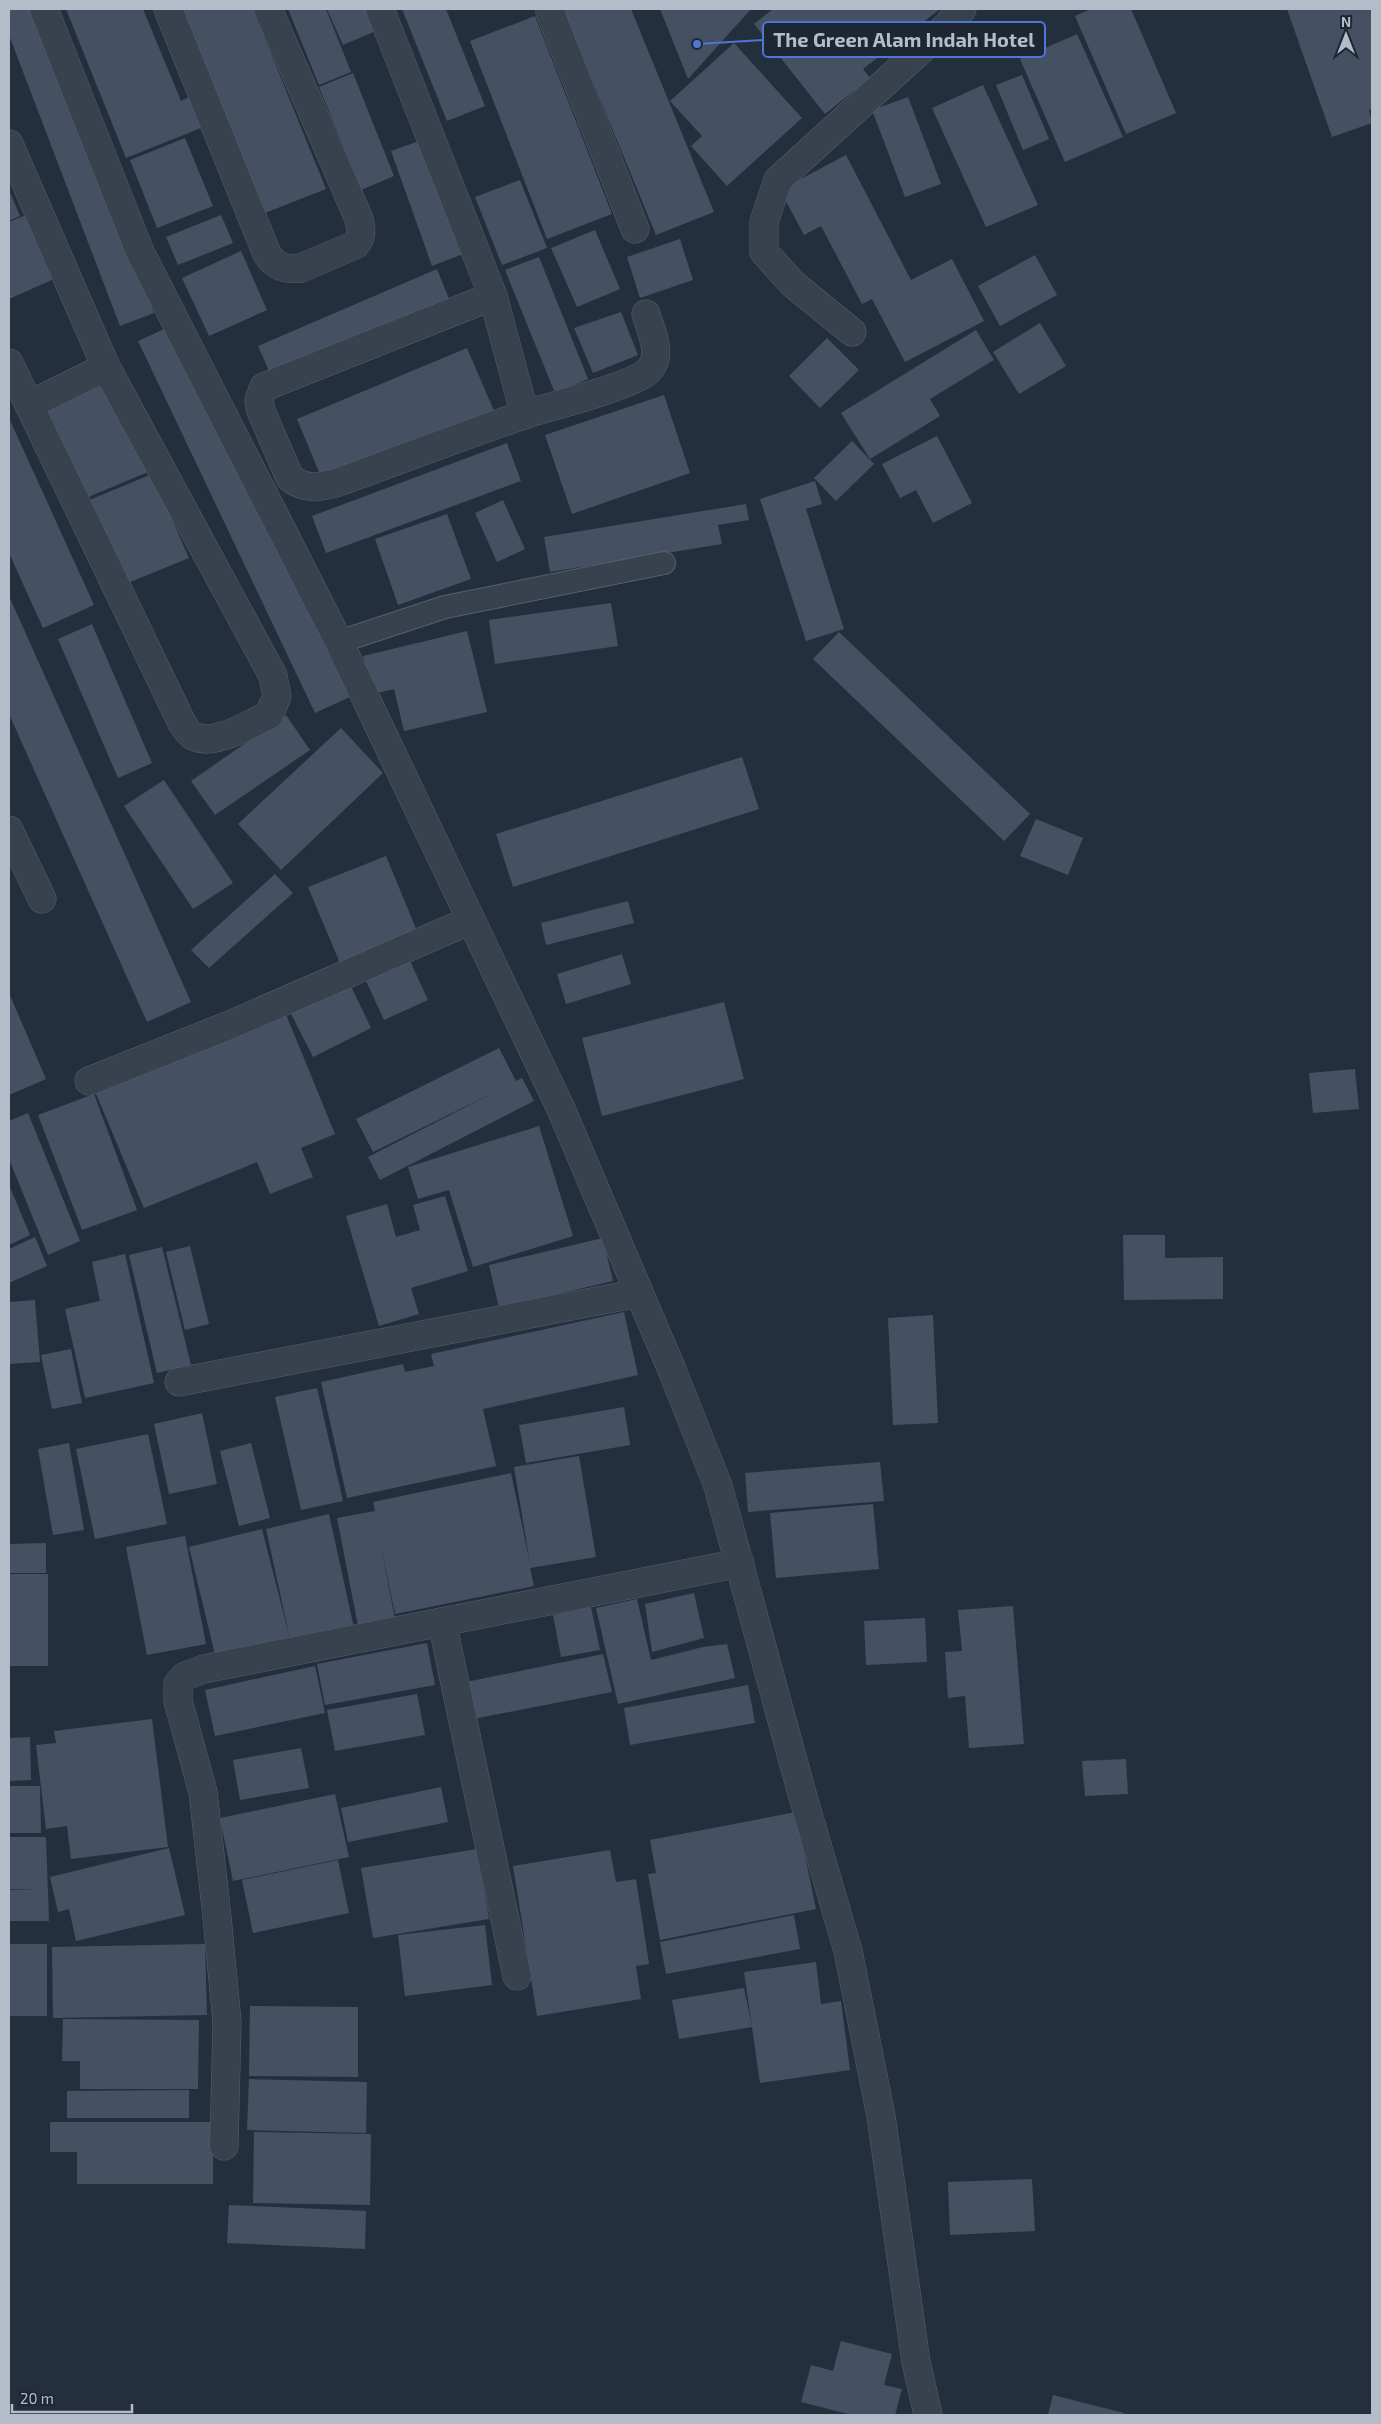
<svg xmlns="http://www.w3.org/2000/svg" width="1381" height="2424" font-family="'Exo 2',sans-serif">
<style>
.building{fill:#455162}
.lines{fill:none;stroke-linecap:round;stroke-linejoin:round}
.service-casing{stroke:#565f6c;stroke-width:24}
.minor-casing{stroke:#565f6c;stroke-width:29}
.service{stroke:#38414e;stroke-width:22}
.minor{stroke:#38414e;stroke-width:28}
.leader{fill:none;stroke:#5274d3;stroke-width:2}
.callout-dot{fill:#5274d3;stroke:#1d2633;stroke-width:2}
.callout{fill:#1d2633;stroke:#5274d3;stroke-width:2}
.callout-label{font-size:20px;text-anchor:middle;font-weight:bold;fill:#b4bcc9}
</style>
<rect width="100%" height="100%" fill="#242f3e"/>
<g class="building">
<path d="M9 9H38L154 313 120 326 9 35Z"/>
<path d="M66 9H143L181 101 189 97 201 128 126 158Z"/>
<path d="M176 9H253L326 189 260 215Z"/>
<path d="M288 9H326L351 72 319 85Z"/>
<path d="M327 9H375L383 28 343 45Z"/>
<path d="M402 9H446L485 106 447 121Z"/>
<path d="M563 9H631L714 212 656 235Z"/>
<path d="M660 9H751L688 79Z"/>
<path d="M773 9H940L863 69 870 78 825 114 754 24Z"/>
<path d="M1091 9H1131L1176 113 1126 134 1075 16Z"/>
<path d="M1287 9H1372V109L1369 110 1372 123 1332 137Z"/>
<path d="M535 16 612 214 547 239 470 41Z"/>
<path d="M1077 34 1123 137 1065 162 1020 59Z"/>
<path d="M734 43 802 118 727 186 691 146 702 136 670 101Z"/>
<path d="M353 73 394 176 361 190 319 87Z"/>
<path d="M1022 75 1049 139 1023 150 996 85Z"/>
<path d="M983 85 1038 205 986 227 932 108Z"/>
<path d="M908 97 941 184 905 197 872 110Z"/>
<path d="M185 138 213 206 157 228 130 160Z"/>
<path d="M422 140 463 254 432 266 391 151Z"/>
<path d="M846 155 911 280 952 259 984 321 905 362 872 299 862 304 821 226 804 235 780 190Z"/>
<path d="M520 180 547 248 502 265 475 197Z"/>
<path d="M9 190 20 216 9 221Z"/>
<path d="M26 215 54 279 9 299V222Z"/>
<path d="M221 215 233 243 178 265 166 237Z"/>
<path d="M595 230 620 289 577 307 551 248Z"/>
<path d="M680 239 693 280 640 298 627 257Z"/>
<path d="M241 251 267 310 209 336 182 278Z"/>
<path d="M1035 255 1057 295 1000 326 978 286Z"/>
<path d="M539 257 588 379 555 393 505 270Z"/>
<path d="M437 269 451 304 273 380 258 346Z"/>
<path d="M621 312 638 355 593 373 574 328Z"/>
<path d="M1040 323 1066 366 1019 394 993 352Z"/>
<path d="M175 324 352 696 315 713 138 341Z"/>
<path d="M976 330 994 360 930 399 940 416 870 459 841 413Z"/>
<path d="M827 338 859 370 820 408 789 376Z"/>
<path d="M467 348 495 413 324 484 297 419Z"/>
<path d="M110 382 148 472 79 501 42 411Z"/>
<path d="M664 395 690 473 572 514 545 435Z"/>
<path d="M9 418 94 605 43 628 9 553Z"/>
<path d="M937 436 972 503 933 523 916 490 900 498 882 464Z"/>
<path d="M852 441 874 464 836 501 814 478Z"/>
<path d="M507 443 521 481 326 553 312 516Z"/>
<path d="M152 474 189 558 123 585 87 501Z"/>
<path d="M815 481 822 504 806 509 844 629 806 641 760 499Z"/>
<path d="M503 500 525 549 497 562 475 513Z"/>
<path d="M746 504 749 520 718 525 722 544 550 572 544 537Z"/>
<path d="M447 514 471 579 398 605 375 539Z"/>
<path d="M9 596 191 1002 147 1022 9 714Z"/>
<path d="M611 603 618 646 495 664 489 620Z"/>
<path d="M92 624 152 763 118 778 58 639Z"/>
<path d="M467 631 487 712 404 731 394 689 373 694 363 656Z"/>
<path d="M839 632 1030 814 1004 841 813 659Z"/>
<path d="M286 715 310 750 215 815 191 781Z"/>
<path d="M341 728 383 773 281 870 238 824Z"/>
<path d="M742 757 759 809 513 887 496 834Z"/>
<path d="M164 780 233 883 193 909 124 806Z"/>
<path d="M1036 819 1083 838 1068 875 1020 856Z"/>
<path d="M386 856 419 936 342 968 308 887Z"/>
<path d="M275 874 293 893 209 968 191 950Z"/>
<path d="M628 901 634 923 546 945 541 923Z"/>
<path d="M405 950 428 1000 384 1020 361 970Z"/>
<path d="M622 954 631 984 566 1004 557 974Z"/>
<path d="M347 978 371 1028 313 1057 288 1008Z"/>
<path d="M9 993 46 1079 9 1095Z"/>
<path d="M724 1002 744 1079 602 1116 582 1038Z"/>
<path d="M285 1012 335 1134 301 1148 313 1177 270 1194 257 1162 144 1208 94 1089Z"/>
<path d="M499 1048 516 1081 522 1078 534 1101 380 1180 368 1157 497 1091 373 1152 356 1119Z"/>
<path d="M1355 1069 1359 1109 1313 1113 1309 1073Z"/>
<path d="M94 1094 137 1210 82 1230 38 1115Z"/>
<path d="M28 1113 80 1241 48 1255 9 1159V1121Z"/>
<path d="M539 1126 573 1236 473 1267 449 1190 418 1199 408 1167Z"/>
<path d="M9 1185 30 1235 9 1245Z"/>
<path d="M445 1196 468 1271 411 1288 419 1314 379 1326 346 1216 387 1204 396 1237 420 1230 413 1205Z"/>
<path d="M1123 1235H1165V1258L1223 1257V1299L1124 1300Z"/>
<path d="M35 1237 47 1266 9 1283V1249Z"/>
<path d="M603 1238 613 1281 499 1308 489 1265Z"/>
<path d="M190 1246 209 1324 185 1330 166 1252Z"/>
<path d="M162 1247 191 1365 157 1373 129 1255Z"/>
<path d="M125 1254 154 1383 85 1398 65 1309 100 1301 92 1262Z"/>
<path d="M35 1300 40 1362 9 1364V1302Z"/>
<path d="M624 1312 638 1375 483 1409 496 1466 347 1498 321 1382 403 1364 405 1372 434 1366 431 1354Z"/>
<path d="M933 1315 938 1423 893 1425 888 1318Z"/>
<path d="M71 1349 82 1403 52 1409 41 1355Z"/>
<path d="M317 1388 343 1501 301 1510 275 1397Z"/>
<path d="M624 1407 630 1445 526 1463 519 1425Z"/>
<path d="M202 1413 217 1484 169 1494 154 1424Z"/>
<path d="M148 1434 167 1524 95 1539 76 1449Z"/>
<path d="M69 1443 84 1530 53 1535 38 1449Z"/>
<path d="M251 1443 270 1518 239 1526 220 1451Z"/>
<path d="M579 1456 596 1557 530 1568 534 1586 395 1614 379 1537 396 1624 359 1631 337 1518 375 1511 373 1502 511 1473 530 1563 514 1467Z"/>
<path d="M880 1462 884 1501 748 1512 745 1473Z"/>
<path d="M873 1504 879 1569 776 1578 770 1513Z"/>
<path d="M329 1514 354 1628 217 1663 189 1547 262 1529 290 1639 266 1529Z"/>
<path d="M185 1536 206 1644 147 1655 126 1547Z"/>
<path d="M46 1543V1573H9V1544Z"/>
<rect x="9" y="1574" width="39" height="92"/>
<path d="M694 1593 704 1638 652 1652 645 1604Z"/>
<path d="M637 1599 651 1660 703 1647 727 1644 735 1678 618 1704 596 1608Z"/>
<path d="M1013 1606 1024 1744 969 1748 965 1696 948 1698 945 1652 962 1651 958 1610Z"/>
<path d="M591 1607 600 1650 561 1657 553 1615Z"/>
<path d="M925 1618 927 1662 866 1665 864 1621Z"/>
<path d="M427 1643 435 1685 325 1705 317 1664Z"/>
<path d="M603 1654 612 1692 473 1719 466 1682Z"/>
<path d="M315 1666 325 1713 215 1736 205 1690Z"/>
<path d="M748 1685 755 1723 630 1745 624 1708Z"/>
<path d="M417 1694 425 1735 335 1751 327 1710Z"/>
<path d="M152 1719 168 1847 71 1859 67 1826 46 1829 36 1745 56 1743 54 1731Z"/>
<path d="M30 1737 31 1780 9 1781V1738Z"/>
<path d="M301 1748 309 1788 240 1800 233 1760Z"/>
<path d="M1126 1759 1128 1794 1085 1796 1082 1761Z"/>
<path d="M9 1786H40L41 1833H9Z"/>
<path d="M441 1787 448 1822 348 1842 341 1808Z"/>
<path d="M335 1794 349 1857 233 1881 220 1818Z"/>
<path d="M796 1812 816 1909 660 1940 648 1874 656 1873 650 1840Z"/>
<path d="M9 1837H46L49 1921H9V1890H38L9 1889Z"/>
<path d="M169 1848 185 1915 76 1941 69 1909 58 1912 50 1877Z"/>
<path d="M477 1849 489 1919 373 1938 361 1868Z"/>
<path d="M610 1850 616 1882 636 1879 649 1964 636 1966 641 1999 537 2016 513 1866Z"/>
<path d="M338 1860 349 1913 253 1933 242 1880Z"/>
<path d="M794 1915 800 1949 666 1974 660 1942Z"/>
<path d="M485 1925 492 1985 405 1996 398 1935Z"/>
<rect x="9" y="1944" width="38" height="72"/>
<path d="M205 1944 207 2015 53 2018 52 1947Z"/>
<path d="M816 1962 821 2004 841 2001 850 2070 760 2083 744 1972Z"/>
<path d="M744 1988 752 2027 679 2039 672 2000Z"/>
<path d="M250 2006 358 2007V2077L249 2076Z"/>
<path d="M63 2019 199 2020 198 2089H80V2061H62Z"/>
<path d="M249 2079 367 2082 366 2133 247 2130Z"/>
<path d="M189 2090V2118H67V2091Z"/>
<path d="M50 2122H213V2184H77V2152H50Z"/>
<path d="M254 2132 371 2134 370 2205 253 2203Z"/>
<path d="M1032 2179 1035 2231 950 2235 948 2182Z"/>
<path d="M229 2205 366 2211 365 2249 227 2243Z"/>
<path d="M841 2341 892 2354 884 2385 902 2389 895 2415H852L801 2402 811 2365 833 2371Z"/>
<path d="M1053 2395 1124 2413 1123 2415H1048Z"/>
</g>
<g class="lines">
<g class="service-casing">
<path id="service" d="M339 642 445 607 664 563"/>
</g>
<g class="minor-casing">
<g id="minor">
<path d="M44 9 140 252 339 642 561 1109 672 1370 718 1486 801 1790 848 1951 881 2116 916 2362 928 2415"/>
<path d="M168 9 267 254C276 267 285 270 301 268L355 245C363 237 361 228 359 219L268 9"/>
<path d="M380 9 493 296 525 415"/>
<path d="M551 9 550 12 635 229"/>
<path d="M9 144 106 367 273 676 277 696 269 715C249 724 215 747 193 736 188 733 184 726 181 721L9 363"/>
<path d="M493 296 264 387 259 400 261 411 290 478C307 491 320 487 339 482 402 459 463 436 526 414 549 407 635 385 648 371 664 356 651 331 646 314"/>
<path d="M852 332 793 284 764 252V222L778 180 946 27 962 9"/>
<path d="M29 405 106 367"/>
<path d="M9 830 42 899"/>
<path d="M89 1081 232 1024 471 920"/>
<path d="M179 1382 639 1293"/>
<path d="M442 1622 517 1976"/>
<path d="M224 2146 227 2022 217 1917 203 1792 178 1701V1684L185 1676 204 1669 740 1563"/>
</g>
</g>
<use href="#service" class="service"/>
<use href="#minor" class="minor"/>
</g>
<path class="leader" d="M697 44L763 40"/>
<circle class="callout-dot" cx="697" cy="44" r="5"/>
<rect class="callout" x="763" y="22" width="282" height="35" rx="5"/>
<g class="callout-label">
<text x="904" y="47">The Green Alam Indah Hotel</text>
</g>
<rect width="1381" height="2424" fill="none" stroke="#b4bcc9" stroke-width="20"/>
<g transform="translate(1346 35)" stroke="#1d2633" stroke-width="4" paint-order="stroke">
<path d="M0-4L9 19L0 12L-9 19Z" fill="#b4bcc9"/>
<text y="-8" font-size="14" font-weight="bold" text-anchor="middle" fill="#b4bcc9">N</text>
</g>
<path d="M12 2404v8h120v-8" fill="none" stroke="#b4bcc9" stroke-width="2.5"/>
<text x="20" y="2404" font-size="15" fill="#b4bcc9" stroke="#1d2633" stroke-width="4" paint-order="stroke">20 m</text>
</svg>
